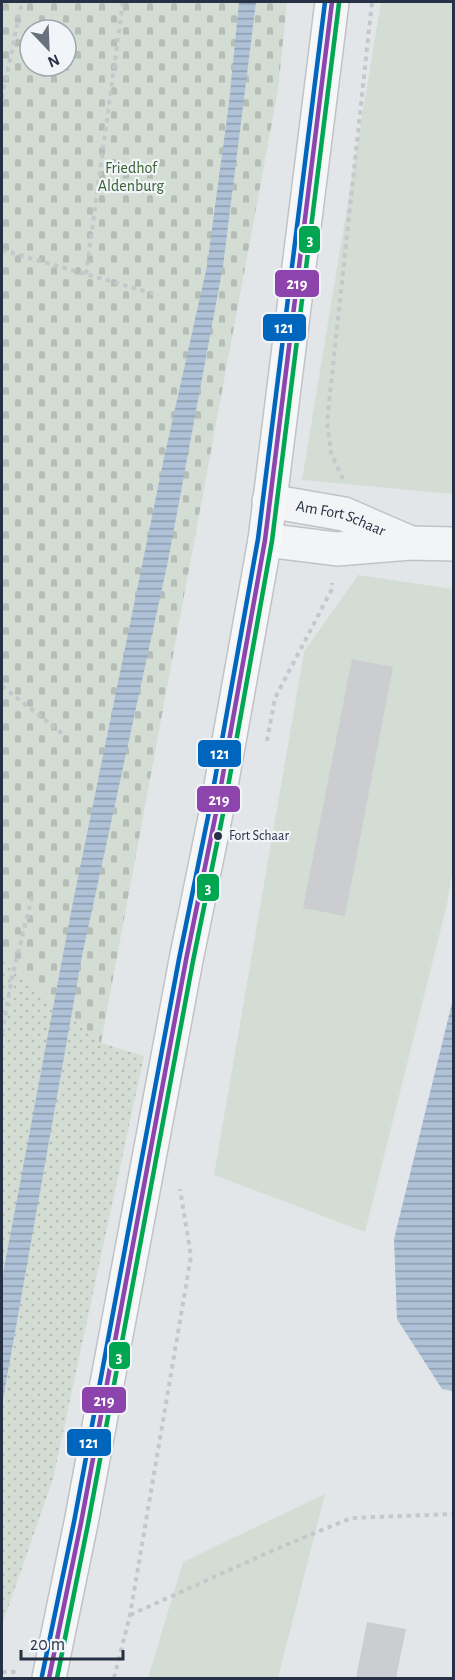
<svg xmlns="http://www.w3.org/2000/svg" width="455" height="1680" font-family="'Alegreya Sans',sans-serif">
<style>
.green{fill:#d3ddd3}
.cemetery{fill:url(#cemetery-stones);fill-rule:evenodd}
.park{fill:url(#park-dots)}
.water{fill:url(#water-rules)}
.building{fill:#cbcdd1}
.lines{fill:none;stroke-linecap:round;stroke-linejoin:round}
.street-casing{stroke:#c0c2c7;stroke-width:36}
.secondary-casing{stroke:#c0c2c7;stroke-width:36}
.path{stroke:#c4c7cc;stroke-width:4;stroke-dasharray:4.5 4.5;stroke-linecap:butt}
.street{stroke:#f3f4f5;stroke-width:33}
.secondary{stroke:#f6f7f7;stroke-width:33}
.bus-1-casing{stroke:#f1f4f8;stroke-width:9}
.bus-2-casing{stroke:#f1f4f8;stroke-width:9}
.bus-3-casing{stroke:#f1f4f8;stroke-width:9}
.bus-1{stroke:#8e44ad;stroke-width:4.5}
.bus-2{stroke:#00a650;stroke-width:4.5}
.bus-3{stroke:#0065bd;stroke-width:4.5}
.bus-dot{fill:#273145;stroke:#f1f4f8;stroke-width:2}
.labels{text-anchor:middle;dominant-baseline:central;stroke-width:4.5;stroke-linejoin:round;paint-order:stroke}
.bus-label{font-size:14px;fill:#273145;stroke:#f1f4f8;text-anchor:start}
.park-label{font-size:16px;fill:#3a6233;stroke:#f1f4f8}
.street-label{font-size:16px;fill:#273145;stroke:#f1f4f8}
.line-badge{stroke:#f1f4f8;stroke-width:2}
.badge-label{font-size:16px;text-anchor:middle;font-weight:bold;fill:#fff}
</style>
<defs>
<pattern id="cemetery-stones" width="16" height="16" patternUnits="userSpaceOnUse" patternTransform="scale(1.5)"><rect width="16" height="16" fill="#d3ddd3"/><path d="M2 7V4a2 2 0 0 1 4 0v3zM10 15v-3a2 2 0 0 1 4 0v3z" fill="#b5beb6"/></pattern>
<pattern id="park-dots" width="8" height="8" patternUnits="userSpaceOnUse" patternTransform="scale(1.5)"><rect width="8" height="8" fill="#d3ddd3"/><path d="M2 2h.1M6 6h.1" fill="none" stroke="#b5beb6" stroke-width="1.8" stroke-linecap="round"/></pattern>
<pattern id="water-rules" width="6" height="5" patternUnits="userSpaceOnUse" patternTransform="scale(1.5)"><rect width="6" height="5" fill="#aec1d7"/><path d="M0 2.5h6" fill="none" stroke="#8e9db0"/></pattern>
</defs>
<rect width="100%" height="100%" fill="#e3e6e9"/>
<g class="green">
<path d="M381 2H453V494L302 480Z"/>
<path d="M358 575 453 589V867L447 904 365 1232 214 1175 304 652Z"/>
<path d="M325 1494 278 1678H148L183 1562Z"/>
</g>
<path class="cemetery" d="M2 2H287L278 90 101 1043 2 959ZM30 30H66V66H30Z"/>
<path class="park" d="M2 959 101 1043 144 1056 53 1479 2 1625Z"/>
<g class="water">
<path d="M239 2H256L223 266 168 561 82 956 2 1405V1279L72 907 164 458 207 266 229 103Z"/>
<path d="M453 999V1391L442 1389 397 1319 394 1239Z"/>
</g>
<g class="building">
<path d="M352 659 393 667 345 916 303 908Z"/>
<path d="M367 1622 406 1629 396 1678H356Z"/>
</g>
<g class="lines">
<g class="street-casing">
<g id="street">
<path id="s1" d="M269 501 344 514 406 541"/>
<path d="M265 540 337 549 410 543 454 544"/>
</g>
</g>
<g class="secondary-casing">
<path id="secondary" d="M49 1678 81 1523 186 960 217 808 265 540 332 2"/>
</g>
<g class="path">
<path d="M2 98 22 2"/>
<path d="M2 250 158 295"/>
<path d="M86 274 123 2"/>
<path d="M343 479 331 453 327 422 372 2"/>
<path d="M2 686 64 735"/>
<path d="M267 741 275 698 332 589V583"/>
<path d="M2 1033 12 977 33 893"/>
<path d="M130 1615 276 1549 351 1518 454 1514"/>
<path d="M2 1672H16"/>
<path d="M114 1678 130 1615 191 1256 180 1189"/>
</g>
<use href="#street" class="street"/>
<use href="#secondary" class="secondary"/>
<g class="bus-1-casing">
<path id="bus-1" d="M49 1678 81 1523 186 960 217 808 265 540 332 2"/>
</g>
<g class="bus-2-casing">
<path id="bus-2" d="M57 1678 88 1524 193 961 224 809 272 541 339 3"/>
</g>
<g class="bus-3-casing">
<path id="bus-3" d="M42 1676 74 1522 179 959 210 807 258 539 325 2"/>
</g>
<use href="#bus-1" class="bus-1"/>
<use href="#bus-2" class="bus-2"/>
<use href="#bus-3" class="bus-3"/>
</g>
<circle class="bus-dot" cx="218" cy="836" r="5"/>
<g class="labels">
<g class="bus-label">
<text x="229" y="836">Fort Schaar</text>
</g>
<g class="park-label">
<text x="131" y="168">Friedhof<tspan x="131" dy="18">Aldenburg</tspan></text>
</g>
<g class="street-label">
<text stroke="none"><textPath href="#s1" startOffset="74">Am Fort Schaar</textPath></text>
</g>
</g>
<g class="line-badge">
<rect x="298" y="225" width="23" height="29" rx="6" fill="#00a650"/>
<rect x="274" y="269" width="46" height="29" rx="6" fill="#8e44ad"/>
<rect x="262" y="313" width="45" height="29" rx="6" fill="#0065bd"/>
<rect x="197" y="739" width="45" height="29" rx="6" fill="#0065bd"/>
<rect x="196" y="785" width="45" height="28" rx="6" fill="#8e44ad"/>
<rect x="196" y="873" width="24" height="29" rx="6" fill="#00a650"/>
<rect x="108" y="1341" width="23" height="29" rx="6" fill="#00a650"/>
<rect x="81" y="1386" width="46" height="28" rx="6" fill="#8e44ad"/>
<rect x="66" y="1428" width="46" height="29" rx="6" fill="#0065bd"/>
</g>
<g class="badge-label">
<text x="310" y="245">3</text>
<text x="297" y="289">219</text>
<text x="284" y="333">121</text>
<text x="220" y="759">121</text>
<text x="219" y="805">219</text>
<text x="208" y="893">3</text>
<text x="119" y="1362">3</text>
<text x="104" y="1406">219</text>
<text x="89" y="1448">121</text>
</g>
<rect width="455" height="1680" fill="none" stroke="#273145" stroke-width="6"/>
<g transform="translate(48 48) rotate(157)"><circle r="28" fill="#f1f4f8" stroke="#a0a6b0" stroke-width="1.5"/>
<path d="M0-4.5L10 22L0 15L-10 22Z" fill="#69707e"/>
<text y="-9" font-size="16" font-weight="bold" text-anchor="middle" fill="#273145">N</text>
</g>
<path d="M21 1650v9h102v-9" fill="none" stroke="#273145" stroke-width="3"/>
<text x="30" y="1650" font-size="18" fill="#273145" stroke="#f1f4f8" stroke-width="4.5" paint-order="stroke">20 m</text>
</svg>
